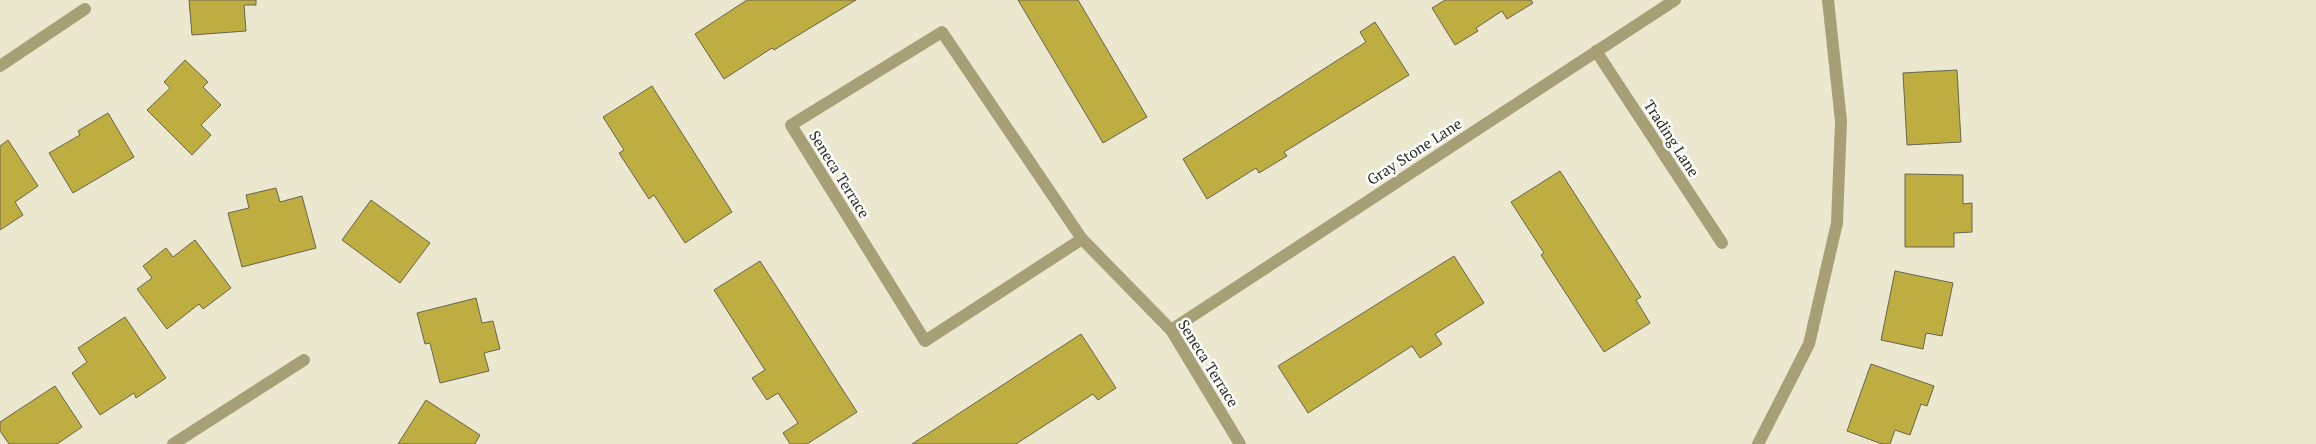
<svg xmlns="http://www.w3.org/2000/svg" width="2316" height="444" font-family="'PT Serif',serif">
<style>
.building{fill:#bead40;stroke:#68644f}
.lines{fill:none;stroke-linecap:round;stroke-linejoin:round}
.street{stroke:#a7a077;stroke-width:12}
.labels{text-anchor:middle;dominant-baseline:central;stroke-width:5;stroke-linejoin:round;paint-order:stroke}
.street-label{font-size:15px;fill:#2d2c23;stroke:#fff}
</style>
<rect width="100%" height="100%" fill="#ece8d0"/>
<g class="building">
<path d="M189 0H256V5H244L246 31 192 35Z"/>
<path d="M747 0H856L774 50 772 48 724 79 695 34Z"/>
<path d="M1018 0H1078L1147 117 1103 143Z"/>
<path d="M1445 0H1531L1533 3 1507 19 1502 11 1476 28 1478 31 1455 45 1432 8Z"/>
<path d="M1375 22 1409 75 1284 152 1287 156 1259 173 1256 168 1207 199 1183 159 1366 42 1360 32Z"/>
<path d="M185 60 208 82 203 87 221 105 201 125 211 135 192 155 147 110 170 88 164 82Z"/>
<path d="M1957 70 1961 142 1907 145 1903 73Z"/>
<path d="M652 86 732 212 685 243 654 195 649 199 619 153 624 150 603 117Z"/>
<path d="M108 113 134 157 73 193 49 153 80 135 78 131Z"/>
<path d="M8 140 38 186 15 202 23 215 0 230V146Z"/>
<path d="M1560 171 1641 297 1636 300 1650 323 1604 352 1541 255 1544 253 1511 202Z"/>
<path d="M1905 174 1963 175V204L1972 203V232L1954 233V247H1905Z"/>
<path d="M276 188 280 202 302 196 316 248 242 267 228 213 249 208 246 195Z"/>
<path d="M371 200 430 243 400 283 342 240Z"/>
<path d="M195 240 231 288 203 309 199 304 167 329 137 289 152 278 143 266 166 248 173 257Z"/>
<path d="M1454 256 1484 303 1435 334 1442 344 1420 358 1412 346 1308 413 1278 366Z"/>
<path d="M760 261 857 412 807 444H790L783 433 798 423 778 393 767 400 752 378 765 370 714 290Z"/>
<path d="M1895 271 1953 283 1942 336 1926 333 1923 349 1881 340Z"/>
<path d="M476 298 482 323 493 321 500 349 484 353 489 371 440 383 430 343 425 344 417 313Z"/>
<path d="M125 317 166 378 136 398 134 393 100 415 72 373 87 362 78 348Z"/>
<path d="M1081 334 1116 388 1098 400 1093 394 1016 444H912Z"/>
<path d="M1871 364 1934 386 1927 406 1921 404 1910 435 1895 430 1890 444H1882L1847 431Z"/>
<path d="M55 386 82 427 57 444H9L0 431V422Z"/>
<path d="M426 400 480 435 475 444H398Z"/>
</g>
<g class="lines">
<g class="street">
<path d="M942 32 1082 239 925 341 791 125Z"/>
<path d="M1596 51 1722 243"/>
<path d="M0 66 85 9"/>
<path d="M1082 239 1171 330 1240 444"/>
<path d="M1171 330 1675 0"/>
<path d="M173 444 304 360"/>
<path d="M1758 444 1809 344 1837 223 1841 121 1828 0"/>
</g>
</g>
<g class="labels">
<g class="street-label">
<text transform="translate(1672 138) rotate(57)">Trading Lane</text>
<text transform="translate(1414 151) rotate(-33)">Gray Stone Lane</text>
<text transform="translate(840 174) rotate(58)">Seneca Terrace</text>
<text transform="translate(1209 363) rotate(58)">Seneca Terrace</text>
</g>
</g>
</svg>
